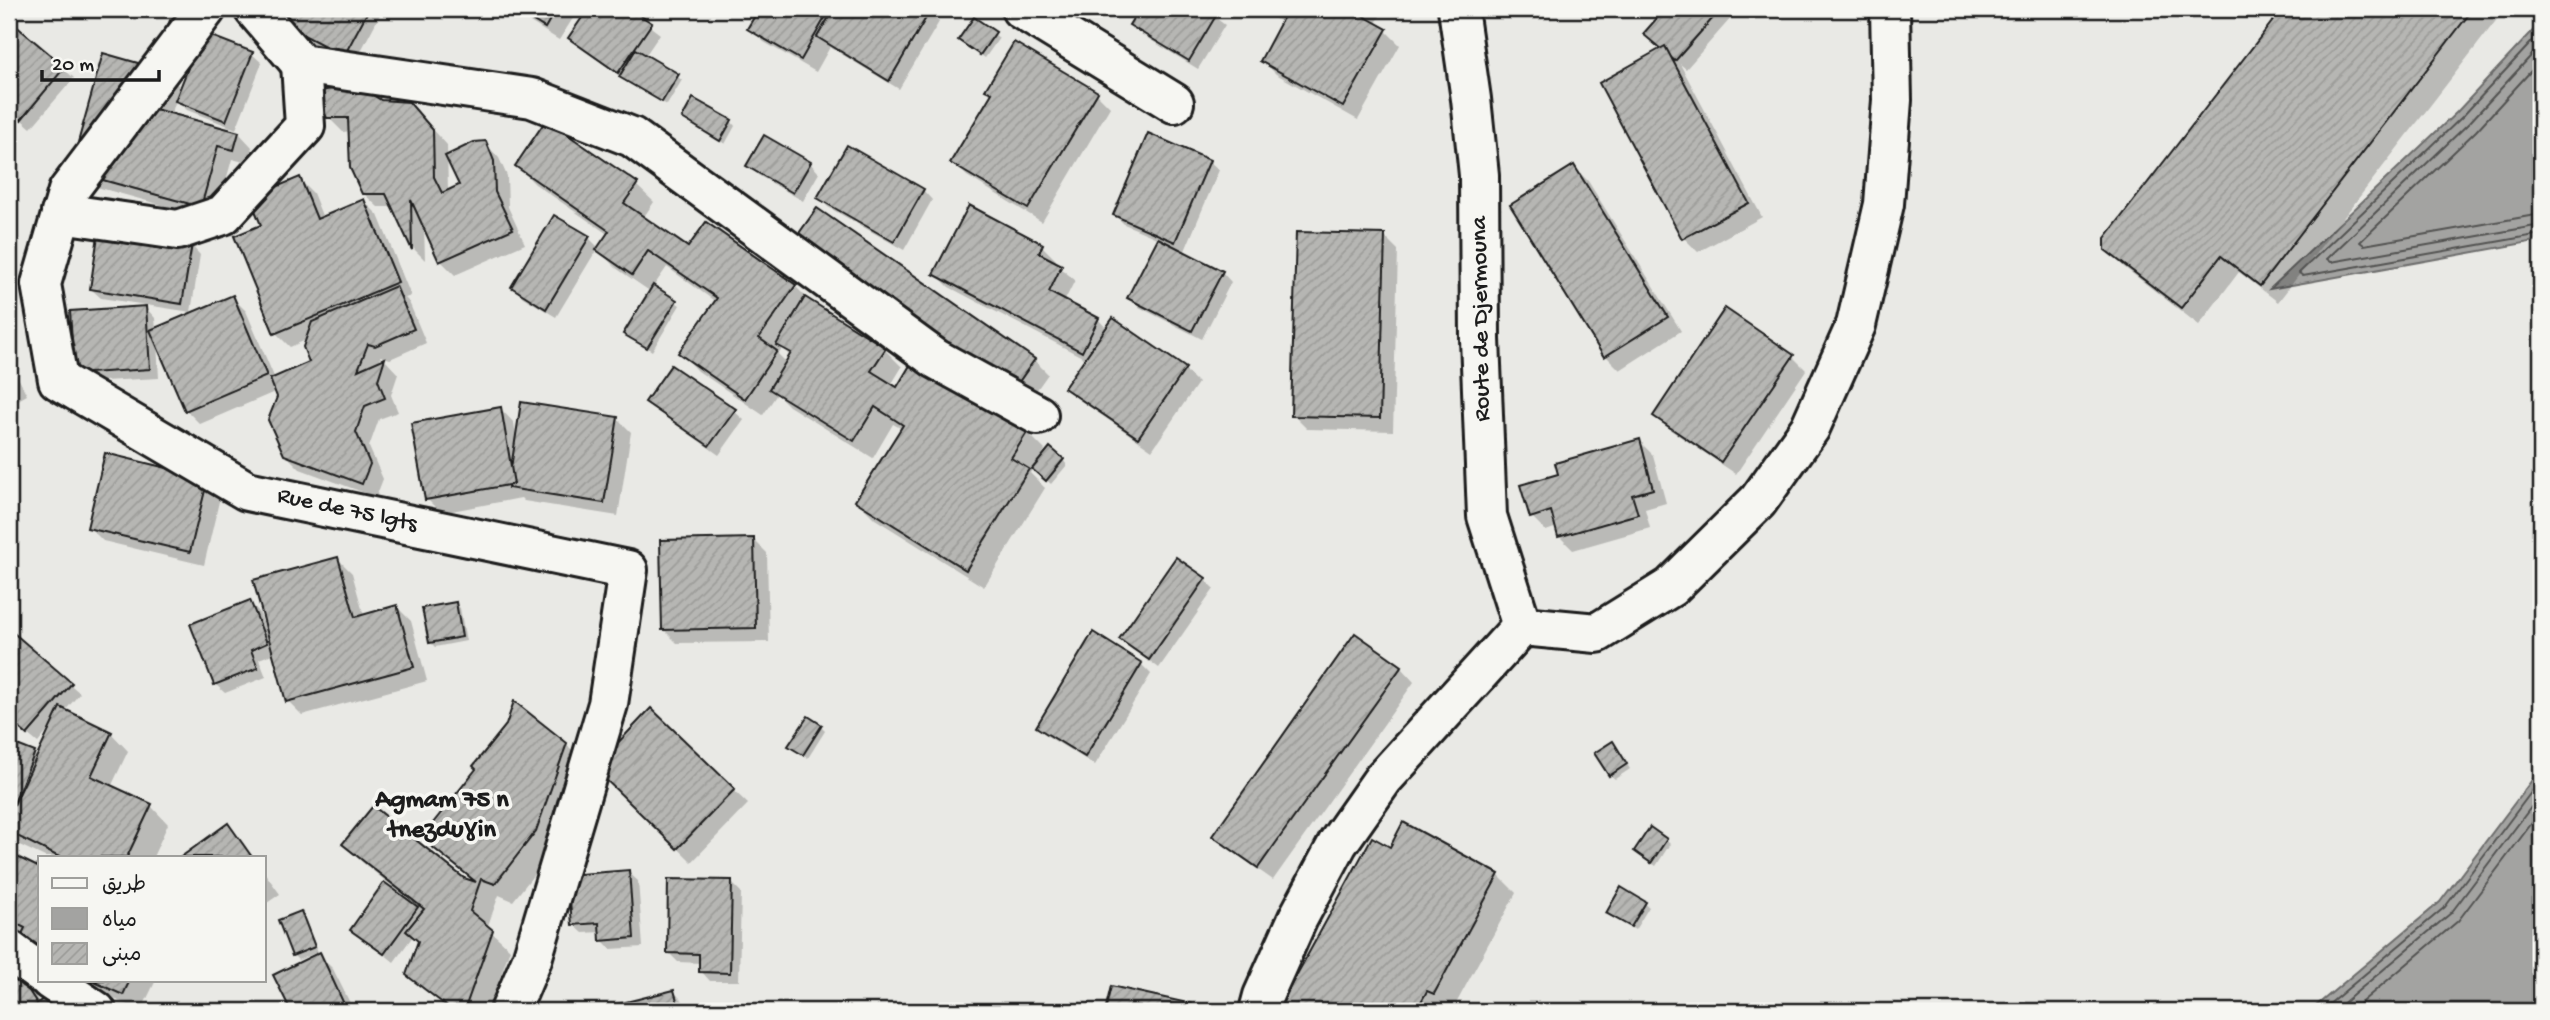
<svg xmlns="http://www.w3.org/2000/svg" width="2550" height="1020" font-family="'Gochi Hand','Playpen Sans Arabic',sans-serif">
<style>
.water{fill:#a3a3a1;stroke:#6d6d6c;stroke-width:2}
.shadow{fill:#0003;fill-rule:evenodd}
.lines{fill:none;stroke-linecap:round;stroke-linejoin:round}
.shore{stroke:#525251;stroke-width:2}
.building{fill:url(#building-hatch);stroke:#1c1c1c;stroke-width:2}
.minor-casing{stroke:#1c1c1c;stroke-width:44}
.tertiary-casing{stroke:#1c1c1c;stroke-width:44}
.secondary-casing{stroke:#1c1c1c;stroke-width:44}
.minor{stroke:#f6f6f2;stroke-width:38}
.tertiary{stroke:#f6f6f2;stroke-width:38}
.secondary{stroke:#f6f6f2;stroke-width:38}
.labels{text-anchor:middle;dominant-baseline:central;stroke-width:7;stroke-linejoin:round;paint-order:stroke}
.street-label{font-size:24px;fill:#1c1c1c;stroke:#f6f6f2}
.neighbourhood-label{font-size:26px;font-weight:bold;fill:#1c1c1c;stroke:#f6f6f2}
</style>
<defs>
<pattern id="building-hatch" width="6" height="6" patternUnits="userSpaceOnUse" patternTransform="scale(1.75)"><rect width="6" height="6" fill="#b6b6b3"/><path d="M-1 1l2-2M0 6l6-6M5 7l2-2" fill="none" stroke="#9c9c99"/></pattern>
</defs>
<rect width="100%" height="100%" fill="#e9e9e5"/>
<filter id="ink" filterUnits="userSpaceOnUse"><feTurbulence type="fractalNoise" baseFrequency=".0143" numOctaves="2"/><feDisplacementMap in="SourceGraphic" scale="14" xChannelSelector="R" yChannelSelector="G"/><feConvolveMatrix kernelMatrix="1 2 1 2 8 2 1 2 1" color-interpolation-filters="sRGB"/></filter>
<g filter="url(#ink)">
<g class="water">
<path d="M2541 22V240L2270 289 2457 112Z"/>
<path d="M2541 768V1011H2310L2440 902Z"/>
</g>
<g class="shadow">
<path d="M280 9H383L354 64 284 29 275 19Z"/>
<path d="M509 9H579L559 40Z"/>
<path d="M590 9H627L660 34 645 56 682 80 667 105 626 81 570 38Z"/>
<path d="M761 9H923L939 22 899 89 830 47 816 72 764 42 750 29Z"/>
<path d="M1141 9H1204L1225 25 1198 69 1141 34 1131 25Z"/>
<path d="M1258 9H1384L1375 25 1386 31 1400 45 1358 120 1276 74 1262 60 1283 23Z"/>
<path d="M1667 9H1739L1686 69 1680 64 1762 217 1698 252 1684 238 1663 49 1646 34Z"/>
<path d="M2284 9H2505L2278 302 2239 272 2199 325 2124 267 2106 249 2107 239Z"/>
<path d="M975 19 999 38 985 58 965 44Z"/>
<path d="M9 22 74 78 31 128 9 109Z"/>
<path d="M252 54 262 63 236 129 187 110 176 100 171 115 239 133 252 147 248 163 232 159 215 220 86 184 165 72 182 89 188 72 168 65Z"/>
<path d="M988 89 1096 93 1110 107 1042 222 967 176 953 162 993 95Z"/>
<path d="M380 102 423 118 447 145 448 192 462 186 485 143 499 158 507 176 508 207 525 244 455 275 441 261 424 225 425 260 414 249 394 207H378L363 193 350 131 343 132 328 117Z"/>
<path d="M684 118 731 121 735 126 725 144Z"/>
<path d="M1209 161 1219 170 1184 253 1222 272 1231 282 1202 339 1139 307 1129 298 1159 239 1124 224 1115 215Z"/>
<path d="M810 163 819 173 803 201 758 175 749 166Z"/>
<path d="M517 166 636 185 654 202 643 218 689 250 795 286 813 304 884 349 902 367 891 385 1027 432 1045 450 1037 463 1038 464 1050 450 1063 460 1067 465 1051 484 1033 468 1030 473 1045 488 984 587 875 519 857 501 902 429 893 424 873 458 789 406 777 394 763 415 698 371 681 353 716 302 667 267 653 287 680 305 652 351 625 333 651 292 616 268 597 249 556 317 523 297 513 287 588 237 599 248 609 235 535 184ZM782 348 791 357 787 363 778 354Z"/>
<path d="M1574 167 1588 181 1681 331 1620 370 1606 356Z"/>
<path d="M299 179 313 193 323 218 364 201 378 215 411 296 405 298 409 302 426 343 390 359 381 356 379 363 385 360 398 374 391 395 398 412 379 419 369 447 383 479 376 497 300 469 285 454 277 391 200 424 186 410 157 342 159 378 85 382 76 373 146 308 155 318 156 330 232 297 246 311 275 379 312 363 308 339 290 347 276 333 263 226Z"/>
<path d="M9 189 17 197 9 210Z"/>
<path d="M923 190 932 200 904 250 828 207 819 198Z"/>
<path d="M1384 236 1398 250 1393 431 1307 429 1293 415Z"/>
<path d="M191 245 200 255 191 312 101 298 91 289Z"/>
<path d="M1042 246 1056 260 1054 263 1075 280 1064 302 1098 319 1107 329 1184 369 1198 383 1152 450 1081 401 1067 387 1086 359 949 287 935 273Z"/>
<path d="M808 257 1034 360 1048 374 1026 405Z"/>
<path d="M1792 356 1806 370 1736 474 1669 429 1656 416Z"/>
<path d="M9 360 27 395 9 405Z"/>
<path d="M648 402 734 411 744 420 719 455 657 411Z"/>
<path d="M500 408 514 423 517 439 617 418 631 432 618 516 524 501 521 498 441 513 427 499Z"/>
<path d="M1639 441 1653 455 1666 503 1645 509 1650 528 1573 550 1559 536 1557 527 1546 531 1532 517 1560 476Z"/>
<path d="M106 456 221 493 204 565 103 541 89 527Z"/>
<path d="M753 539 767 553 769 642 677 643 663 629Z"/>
<path d="M338 559 352 573 364 616 397 607 411 621 427 681 302 715 288 701 275 653 259 659 266 677 225 693 215 684 250 602 259 612 264 625 267 624Z"/>
<path d="M1205 580 1214 589 1159 668 1121 639Z"/>
<path d="M455 603 460 608 466 641 435 647 430 642Z"/>
<path d="M9 632 80 693 64 712 111 733 128 751 111 787 151 806 168 824 153 857H45L9 840V771L18 748 34 754 38 758 51 727 38 743 9 719Z"/>
<path d="M1141 664 1151 674 1095 765 1047 736 1038 727Z"/>
<path d="M1401 668 1414 682 1273 880 1229 849 1215 835Z"/>
<path d="M651 711 748 804 692 862 596 768Z"/>
<path d="M821 727 825 731 808 758 795 750Z"/>
<path d="M566 744 584 762 554 849 513 901 499 895 487 928 510 949 488 1011H451L408 974 419 942 413 936 394 962 353 929 402 894 362 862 345 844 475 883 423 838Z"/>
<path d="M1617 748 1630 769 1615 779 1610 775Z"/>
<path d="M227 826 253 857H184Z"/>
<path d="M1373 839 1390 849 1498 875 1516 893 1452 1011 1445 1007 1443 1011H1279Z"/>
<path d="M1666 840 1670 844 1656 866 1640 855Z"/>
<path d="M9 855 40 869V965L23 935 9 928Z"/>
<path d="M264 872 280 894 264 905Z"/>
<path d="M628 872 638 881 643 947 611 949 602 940 601 932 583 933 573 924Z"/>
<path d="M731 882 741 892 739 981H710L701 971V963L678 962 669 953Z"/>
<path d="M1644 903 1649 907 1635 930 1608 913Z"/>
<path d="M300 913 305 918 318 952 298 960 293 955Z"/>
<path d="M319 955 333 969 354 1011H293L276 975Z"/>
<path d="M9 961 40 1003 70 1011H9Z"/>
<path d="M72 980H156L141 1011Z"/>
<path d="M1112 988 1191 1006 1197 1011H1107Z"/>
<path d="M674 992 683 1001 686 1011H596Z"/>
</g>
<g class="lines">
<g class="shore">
<path d="M2541 32 2462 117 2299 273 2303 276 2541 234"/>
<path d="M2541 45 2469 123 2327 259 2331 262 2541 225"/>
<path d="M2541 60 2476 131 2360 242 2364 245 2541 214"/>
<path d="M2321 1011 2445 907 2541 779"/>
<path d="M2334 1011 2451 913 2541 794"/>
<path d="M2351 1011 2458 921 2541 811"/>
</g>
</g>
<g class="building">
<path d="M278 9H369L344 56 273 19Z"/>
<path d="M514 9H556L545 28Z"/>
<path d="M588 9H630L652 23 618 73 568 38Z"/>
<path d="M759 9H830L801 60 747 29Z"/>
<path d="M834 9H926L930 11 889 81 817 37Z"/>
<path d="M1139 9H1207L1217 14 1189 61 1129 25Z"/>
<path d="M1266 9H1363L1360 14 1387 29 1343 107 1260 61 1283 18Z"/>
<path d="M1665 9H1721L1675 61 1643 34Z"/>
<path d="M2282 9H2473L2260 286 2221 256 2181 308 2105 250V238Z"/>
<path d="M974 17 996 32 980 55 958 40Z"/>
<path d="M9 20 65 67 21 120 9 110Z"/>
<path d="M170 20 253 52 226 121 175 101 188 68 157 55Z"/>
<path d="M1014 42 1098 92 1028 209 950 163 992 93 985 90Z"/>
<path d="M1665 46 1749 203 1682 239 1599 83Z"/>
<path d="M636 49 679 74 662 102 619 77Z"/>
<path d="M103 53 166 71 155 109 239 132 234 150 218 146 201 207 70 171Z"/>
<path d="M338 87 366 91 381 100 409 102 433 130 434 177 442 193 459 185 445 156 474 142 486 141 494 161 495 192 513 229 439 262 411 200 412 250 386 194H362L350 168 348 118H327L315 93Z"/>
<path d="M693 98 732 120 720 141 682 118Z"/>
<path d="M546 120 638 183 624 203 688 247 706 222 796 285 759 338 777 351 745 399 678 353 717 298 648 251 632 275 596 250 609 231 515 166Z"/>
<path d="M1148 133 1210 160 1175 242 1113 215Z"/>
<path d="M764 135 811 162 793 193 746 166Z"/>
<path d="M847 145 924 189 894 242 817 198Z"/>
<path d="M1574 165 1668 317 1604 357 1510 205Z"/>
<path d="M300 177 317 219 364 199 398 282 274 334 234 236 261 225 250 198Z"/>
<path d="M969 205 1043 244 1039 253 1062 265 1049 292 1099 318 1082 352 933 274Z"/>
<path d="M817 208 1035 359 1011 393 792 243Z"/>
<path d="M554 215 590 236 546 309 511 287Z"/>
<path d="M99 229 192 244 182 304 90 289Z"/>
<path d="M1296 232 1385 234 1380 418 1291 416Z"/>
<path d="M1158 238 1223 271 1192 331 1127 298Z"/>
<path d="M653 285 677 300 647 348 623 334Z"/>
<path d="M396 286 414 329 375 346 368 344 358 370 385 358 378 380 385 398 365 406 356 432 370 464 362 484 284 455 268 420 277 397 270 379 309 362 303 347 312 322Z"/>
<path d="M233 295 267 376 185 411 150 330Z"/>
<path d="M805 297 886 348 871 371 897 387 915 357 1028 431 1011 458 1029 469 966 570 855 501 903 425 875 407 854 441 769 389 791 353 776 345Z"/>
<path d="M146 306 150 369 74 374 70 311Z"/>
<path d="M1725 308 1794 355 1721 462 1653 416Z"/>
<path d="M1113 318 1186 368 1138 438 1064 388Z"/>
<path d="M671 365 736 409 709 446 645 402Z"/>
<path d="M521 402 618 417 604 503 508 488Z"/>
<path d="M501 407 514 484 425 500 411 423Z"/>
<path d="M1640 439 1653 489 1632 495 1638 514 1558 537 1551 511 1530 518 1520 485 1558 474 1555 463Z"/>
<path d="M1050 447 1064 459 1046 481 1032 469Z"/>
<path d="M105 453 208 478 190 552 87 528Z"/>
<path d="M754 538 756 628 662 630 660 540Z"/>
<path d="M338 557 355 617 397 605 414 667 286 702 253 580Z"/>
<path d="M1176 557 1206 578 1149 660 1119 639Z"/>
<path d="M250 600 267 643 251 650 258 668 214 685 190 624Z"/>
<path d="M456 602 462 637 429 643 422 608Z"/>
<path d="M9 629 72 683 27 735 9 719Z"/>
<path d="M1093 632 1142 663 1085 757 1036 727Z"/>
<path d="M1355 633 1402 666 1258 868 1212 836Z"/>
<path d="M514 701 567 743 536 831 495 884 481 879 470 911 493 930 464 1011H453L406 975 418 941 406 931 424 909 342 844 373 806 464 878 476 882 421 838 476 769 473 766 506 725Z"/>
<path d="M60 707 112 732 91 776 152 804 127 857H59L9 832V803L14 805Z"/>
<path d="M651 708 735 789 677 849 594 768Z"/>
<path d="M808 716 822 725 803 755 788 746Z"/>
<path d="M1613 741 1627 764 1609 776 1594 753Z"/>
<path d="M17 745 35 752 14 803 9 800V766Z"/>
<path d="M1403 822 1499 874 1434 994 1427 991 1416 1011H1277L1372 837 1390 847Z"/>
<path d="M228 823 252 857H181Z"/>
<path d="M1650 827 1667 839 1651 863 1634 851Z"/>
<path d="M9 853 40 868V957L16 946 25 928 9 920Z"/>
<path d="M629 870 634 938 600 941 599 923 572 925 568 875Z"/>
<path d="M668 879 732 880 730 973 699 972V954L667 953Z"/>
<path d="M384 882 418 907 384 954 350 930Z"/>
<path d="M1621 887 1646 902 1631 927 1606 913Z"/>
<path d="M301 911 315 947 292 956 278 920Z"/>
<path d="M320 952 344 1004 336 1009 338 1011H291L273 975Z"/>
<path d="M9 961 37 1003 54 992 68 1011H9Z"/>
<path d="M90 980H130L123 995Z"/>
<path d="M1111 986 1192 1004 1191 1011H1105Z"/>
<path d="M674 990 680 1011H595L594 1010Z"/>
</g>
<g class="lines">
<g class="minor-casing">
<g id="minor">
<path d="M206 9 68 191 41 284 58 380 247 491 628 570 608 704 532 959 510 1011"/>
<path d="M254 9 301 64 532 98 632 137 936 359 1038 415"/>
<path d="M1021 9 1174 103"/>
<path d="M61 213 178 230 223 215 305 126 301 64"/>
<path d="M9 950 40 973"/>
<path d="M50 980 96 1011"/>
</g>
</g>
<g class="tertiary-casing">
<path id="tertiary" d="M1458 9 1471 99 1479 175 1480 339 1487 516 1522 626"/>
</g>
<g class="secondary-casing">
<path id="secondary" d="M1259 1011 1263 996 1298 918 1338 843 1383 779 1522 626 1597 633 1671 587 1758 501 1810 428 1856 325 1884 204 1892 100 1890 9"/>
</g>
<use href="#minor" class="minor"/>
<use href="#tertiary" class="tertiary"/>
<use href="#secondary" class="secondary"/>
</g>
</g>
<g class="labels">
<g class="street-label">
<text transform="translate(1482 319) rotate(-91)">Route de Djermouna</text>
<text transform="translate(347 511) rotate(12)">Rue de 75 lgts</text>
</g>
<g class="neighbourhood-label">
<text x="442" y="801">Agmam 75 n<tspan x="442" dy="30">tnezduɣin</tspan></text>
</g>
</g>
<rect width="2550" height="1020" fill="none" stroke="#f6f6f2" stroke-width="35"/>
<rect x="18" y="18" width="2515" height="985" fill="none" stroke="#1c1c1c" stroke-width="2.5" filter="url(#ink)"/>
<rect x="38" y="856" width="228" height="126" fill="#f6f6f2" stroke="#9f9f9c" stroke-width="2"/>
<rect x="52" y="878" width="35" height="10" fill="#f6f6f2" stroke="#9f9f9c" stroke-width="2"/>
<text x="102" y="890" font-size="21" fill="#1c1c1c">طريق</text>
<rect x="52" y="908" width="35" height="21" fill="#a3a3a1" stroke="#9f9f9c" stroke-width="2"/>
<text x="102" y="926" font-size="21" fill="#1c1c1c">مياه</text>
<rect x="52" y="943" width="35" height="21" fill="url(#building-hatch)" stroke="#9f9f9c" stroke-width="2"/>
<text x="102" y="960" font-size="21" fill="#1c1c1c">مبنى</text>
<path d="M42 70v10h117v-10" fill="none" stroke="#1c1c1c" stroke-width="3.5"/>
<text x="52" y="70" font-size="21" fill="#1c1c1c" stroke="#f6f6f2" stroke-width="5" paint-order="stroke">20 m</text>
</svg>
